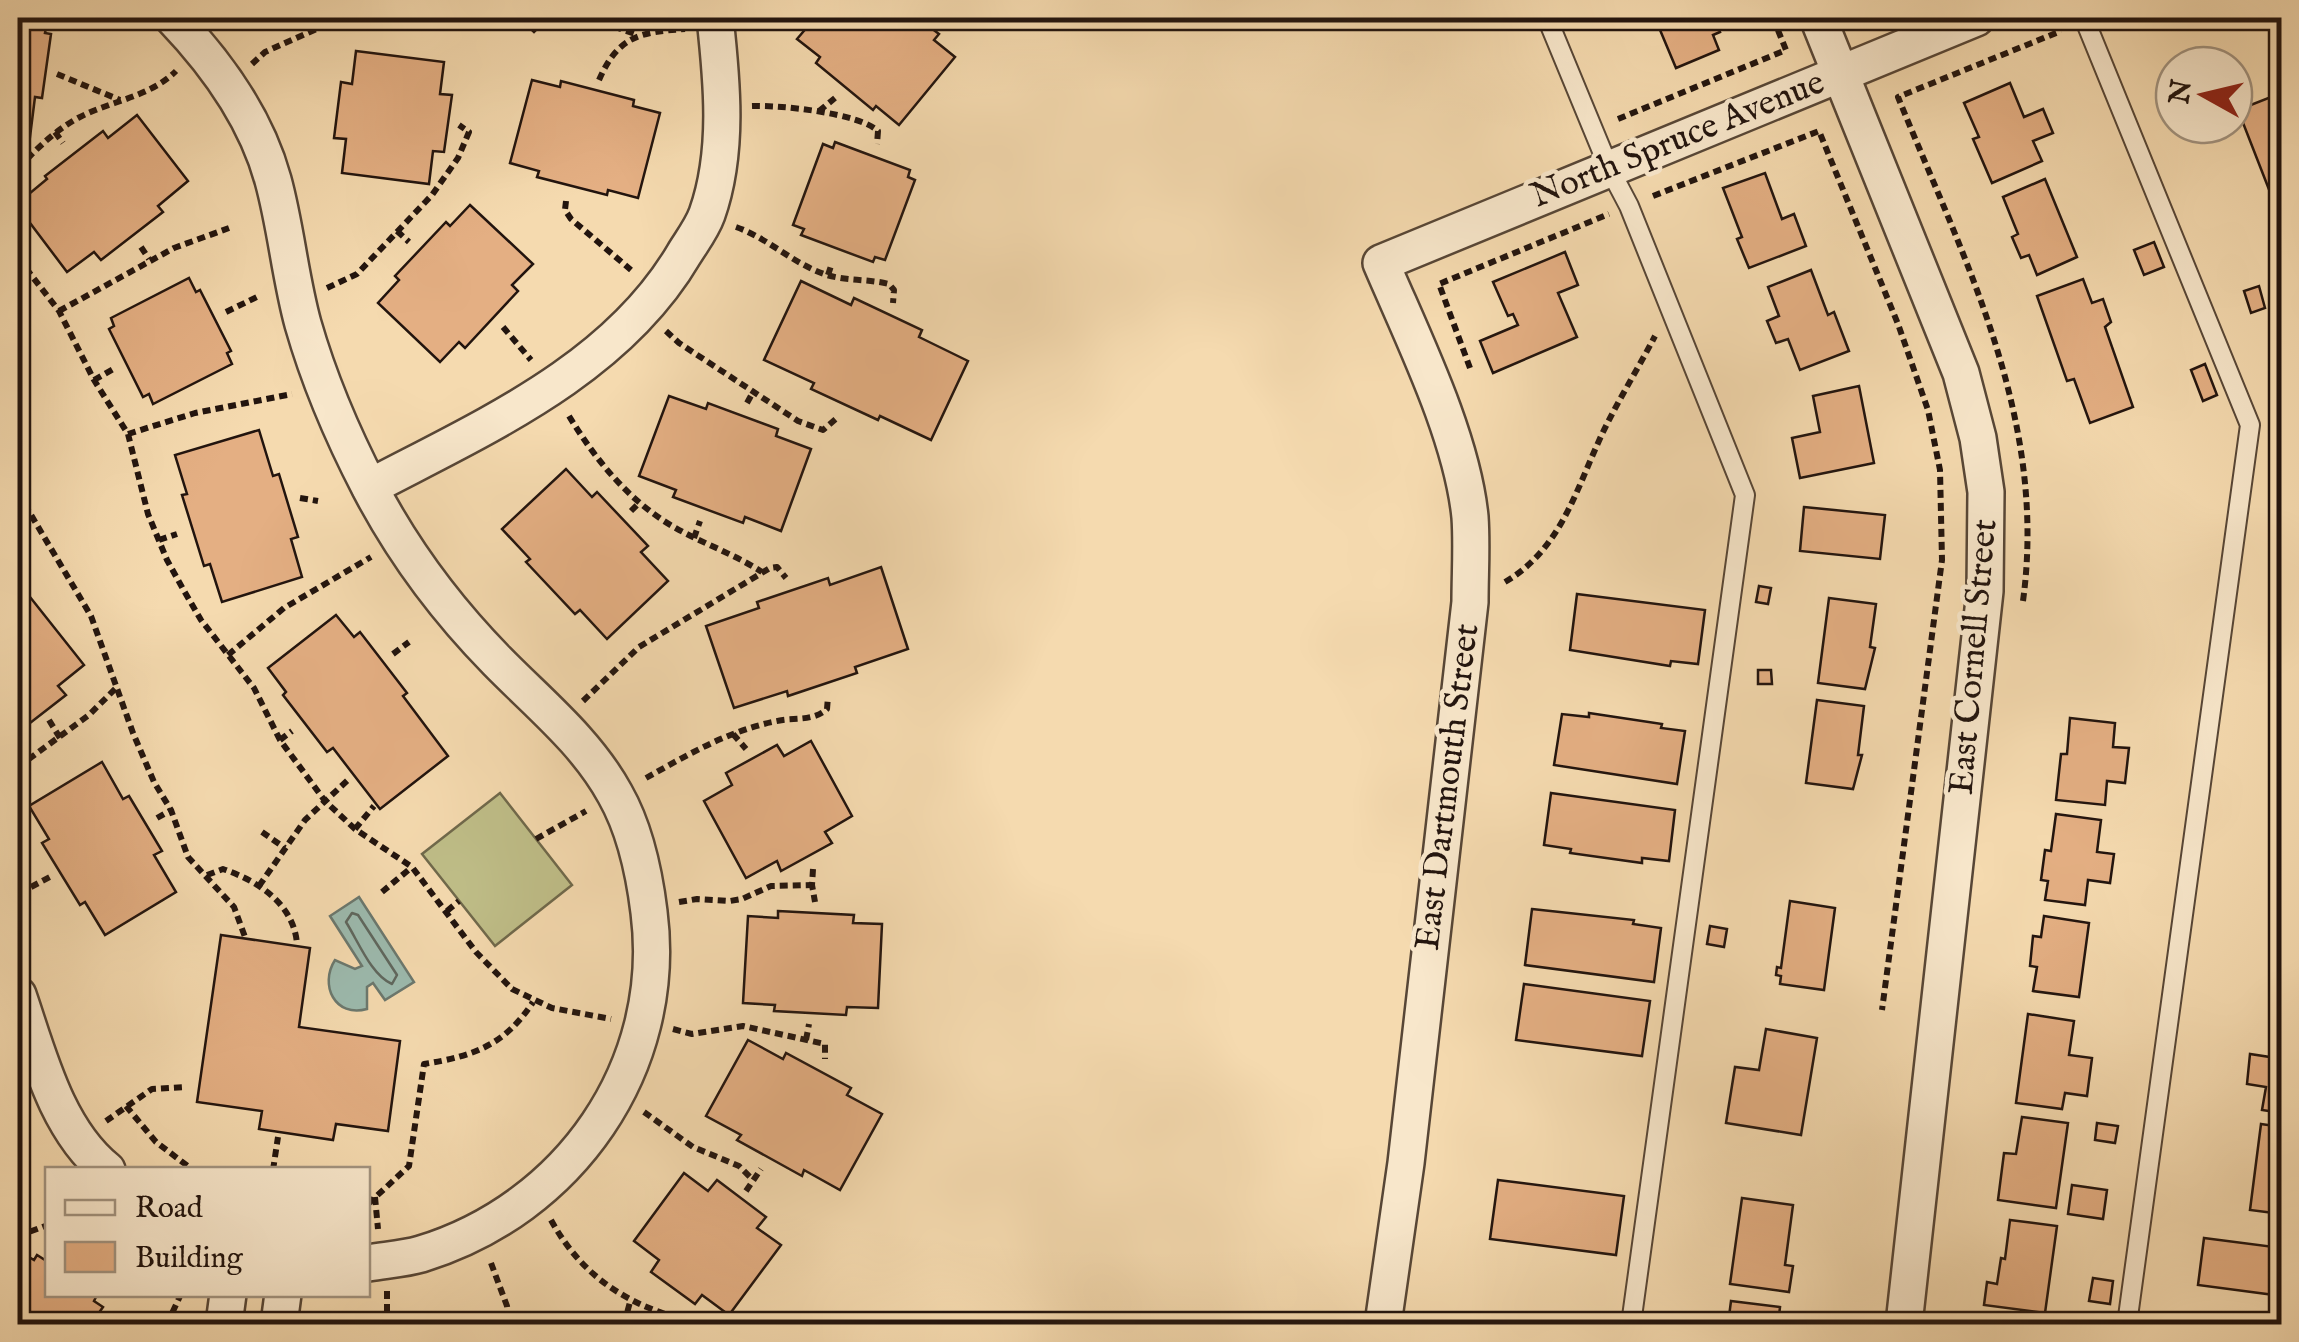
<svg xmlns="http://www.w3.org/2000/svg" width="2299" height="1342" font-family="'IM FELL English',serif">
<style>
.green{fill:#bfbe88;stroke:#70694b;stroke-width:2.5}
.water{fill:#9cbaae;stroke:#6b786e;stroke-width:2.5}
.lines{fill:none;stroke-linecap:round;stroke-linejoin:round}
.shore{stroke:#5f675e;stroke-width:2.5}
.building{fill:#e4af83;stroke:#22140e;stroke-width:2.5}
.service-casing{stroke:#574636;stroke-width:22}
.minor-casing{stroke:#574636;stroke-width:40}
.path{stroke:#22140e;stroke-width:6;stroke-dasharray:8 5;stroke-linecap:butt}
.service{stroke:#f8e7cb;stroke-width:18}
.minor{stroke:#f8e7cb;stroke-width:35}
.labels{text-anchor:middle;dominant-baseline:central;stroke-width:9;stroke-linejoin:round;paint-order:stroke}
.street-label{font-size:35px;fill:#22140e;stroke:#f8e7cb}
</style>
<rect width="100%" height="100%" fill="#f5daaf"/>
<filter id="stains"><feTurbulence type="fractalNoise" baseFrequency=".002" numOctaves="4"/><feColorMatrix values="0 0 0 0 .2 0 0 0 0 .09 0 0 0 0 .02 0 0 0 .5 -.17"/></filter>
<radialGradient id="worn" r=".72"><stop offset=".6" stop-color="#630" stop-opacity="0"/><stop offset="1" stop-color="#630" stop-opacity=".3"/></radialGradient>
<path class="green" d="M500 793 572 885 495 946 422 854Z"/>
<path class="water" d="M359 897 414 982 385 1000 373 983 367 987V1009C335 1018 319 985 335 960L355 969 362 966 330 916Z"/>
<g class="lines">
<path class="shore" d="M352 913 358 915 397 975 392 984C372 976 359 943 346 922Z"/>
</g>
<g class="building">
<path d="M18 18H48L45 33 51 34 42 98 35 97 30 137 18 135Z"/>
<path d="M519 18H548L534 32Z"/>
<path d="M815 18H918L939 34 934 40 955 57 899 125 876 106 873 110 816 63 820 57 797 39Z"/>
<path d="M1655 18H1714L1720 32 1713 35 1719 50 1676 68Z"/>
<path d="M356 51 444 62 440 94 452 95 444 152 433 151 429 184 342 173 346 139 334 138 341 82 352 84Z"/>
<path d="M532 80 560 87 561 81 634 100 633 106 660 113 638 198 608 190 607 195 537 177 539 171 510 163Z"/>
<path d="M2010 83 2024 117 2043 109 2053 133 2033 141 2042 161 1992 183 1973 139 1979 137 1964 103Z"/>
<path d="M2281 93 2282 187 2270 192 2238 110Z"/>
<path d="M137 115 188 181 158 206 163 212 101 260 94 252 67 272 18 207V203L47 179 45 176 103 131 108 138Z"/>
<path d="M835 142 910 170 908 177 915 180 885 260 875 257 873 262 801 235 804 229 793 225 823 144 833 148Z"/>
<path d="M1765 173 1782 219 1794 214 1806 246 1749 268 1737 239 1742 237 1723 188Z"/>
<path d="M2045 179 2077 257 2037 275 2029 255 2021 258 2012 237 2018 234 2003 197Z"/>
<path d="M470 205 533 264 512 285 518 291 465 348 459 342 440 362 378 303 399 280 395 276 446 222 450 226Z"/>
<path d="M2154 242 2164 267 2144 275 2134 250Z"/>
<path d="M1565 252 1578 285 1558 293 1577 337 1493 373 1480 341 1518 325 1513 314 1508 316 1493 282Z"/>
<path d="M1811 270 1828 315 1834 312 1849 351 1800 370 1788 339 1776 343 1767 321 1779 316 1768 287Z"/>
<path d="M189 278 196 292 200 290 231 351 227 353 232 364 153 404 149 394 143 397 109 329 114 326 111 318Z"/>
<path d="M2083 279 2092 303 2103 299 2111 322 2105 327 2133 407 2090 423 2074 379 2067 381 2037 296Z"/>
<path d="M801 281 851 305 854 298 922 330 919 337 968 361 931 440 880 416 878 420 811 389 814 383 764 360Z"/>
<path d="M2259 286 2265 308 2251 313 2244 291Z"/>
<path d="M2205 364 2217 395 2203 401 2191 370Z"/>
<path d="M1859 386 1874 463 1800 478 1792 438 1820 432 1813 396Z"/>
<path d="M669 396 706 409 708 403 778 429 776 436 811 449 781 531 745 517 743 523 673 497 676 490 639 476Z"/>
<path d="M259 430 273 476 279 474 298 537 291 539 302 577 222 602 210 564 204 566 182 495 187 494 175 455Z"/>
<path d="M566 469 592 497 597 492 648 546 641 552 668 581 607 639 580 610 575 614 526 562 530 559 502 529Z"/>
<path d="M1804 507 1885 515 1880 559 1800 551Z"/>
<path d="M881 567 908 649 855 667 857 673 788 696 787 691 734 708 706 626 759 608 757 602 828 578 830 585Z"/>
<path d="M1759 586 1771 588 1768 604 1756 602Z"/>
<path d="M1577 594 1705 610 1698 664 1671 661 1670 666 1570 650Z"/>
<path d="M30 597 84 665 58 686 66 695 21 730 18 726V607Z"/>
<path d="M1829 598 1876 604 1870 647 1875 648 1865 689 1818 683Z"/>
<path d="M336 615 354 637 360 632 407 693 403 696 448 756 380 809 333 748 327 752 283 695 286 692 268 668Z"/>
<path d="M1758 670H1771L1772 684H1758Z"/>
<path d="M1817 700 1864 706 1858 755H1862L1853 789 1806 783Z"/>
<path d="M1589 713 1662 724 1661 728 1685 731 1677 784 1554 765 1562 714 1589 717Z"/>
<path d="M2070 718 2115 723 2113 747 2129 748 2125 783 2107 781 2105 805 2056 800 2061 754H2067Z"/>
<path d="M811 741 852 816 825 832 832 843 781 871 777 861 746 878 704 801 732 785 726 773 777 745 784 756Z"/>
<path d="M102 762 123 799 129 796 162 851 154 855 176 892 105 935 85 902 80 905 42 843 49 839 29 806Z"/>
<path d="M1551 793 1675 810 1669 861 1642 858V863L1570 853 1571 849 1544 845Z"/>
<path d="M2056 814 2101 820 2097 852 2114 854 2110 883 2088 880 2085 905 2045 900 2048 881 2041 880 2045 850 2051 851Z"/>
<path d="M1790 901 1835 908 1824 990 1780 984 1781 976 1776 975 1777 967 1781 968Z"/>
<path d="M1532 909 1634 920 1633 924 1661 928 1654 982 1525 965Z"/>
<path d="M778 911 854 915 853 923 882 924 878 1008 847 1007 846 1015 774 1011 775 1005 743 1003 748 916 778 918Z"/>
<path d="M2044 916 2089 923 2079 997 2033 991 2037 967 2030 966 2033 936 2041 937Z"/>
<path d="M1710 926 1727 929 1724 947 1707 944Z"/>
<path d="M221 935 310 948 299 1027 400 1041 388 1131 336 1124 333 1140 259 1129 262 1111 197 1102Z"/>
<path d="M1524 984 1650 1001 1642 1056 1516 1040Z"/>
<path d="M2028 1014 2074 1021 2069 1055 2092 1058 2087 1096 2065 1093 2062 1109 2016 1103Z"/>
<path d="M2275 1028 2282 1029V1113L2262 1110 2266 1087 2247 1084 2250 1054 2270 1057Z"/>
<path d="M1766 1029 1817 1038 1801 1135 1726 1123 1735 1067 1759 1070Z"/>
<path d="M748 1040 783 1059 786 1053 851 1088 847 1095 882 1114 840 1190 804 1170 802 1176 737 1140 741 1135 706 1116Z"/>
<path d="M2022 1117 2068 1123 2056 1208 1998 1200 2004 1153 2016 1154Z"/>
<path d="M2097 1123 2118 1126 2115 1143 2095 1140Z"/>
<path d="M2261 1124 2282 1127V1214L2250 1210Z"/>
<path d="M684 1173 708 1191 717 1180 766 1217 757 1228 781 1245 729 1315 702 1295 695 1304 651 1272 659 1260 634 1241Z"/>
<path d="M1498 1180 1624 1196 1616 1255 1490 1239Z"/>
<path d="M2072 1185 2107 1190 2103 1219 2068 1214Z"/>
<path d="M1742 1198 1793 1205 1785 1265 1793 1266 1789 1292 1730 1284Z"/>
<path d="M2010 1220 2057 1226 2045 1313 1984 1305 1987 1282 1997 1284 2001 1258 2005 1259Z"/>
<path d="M2204 1238 2282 1248V1296L2198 1285Z"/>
<path d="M24 1254 34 1260 37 1255 48 1262V1294L97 1295 94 1301 103 1307 91 1324H18V1264Z"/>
<path d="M2093 1278 2113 1281 2110 1304 2089 1301Z"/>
<path d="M1731 1301 1780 1307 1778 1324H1728Z"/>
</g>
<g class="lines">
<g class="service-casing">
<g id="service">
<path d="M1547 18 1609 168 1629 206 1745 495 1631 1324"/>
<path d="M2084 18 2250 425 2127 1324"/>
</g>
</g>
<g class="minor-casing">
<g id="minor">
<path d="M173 18C217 64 256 118 273 180 286 227 290 277 303 324 319 380 343 436 370 488 404 553 446 609 497 661 538 703 586 741 615 794 635 829 644 871 649 912 669 1067 569 1209 421 1254 404 1259 385 1260 368 1263"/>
<path d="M1818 18 1961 373 1978 438 1986 492 1985 591 1904 1324"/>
<path d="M370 487C484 427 616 370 684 254 692 241 702 228 707 214 729 152 722 81 715 18"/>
<path d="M18 995C38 1053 56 1129 107 1170"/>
<path d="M224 1324 228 1294"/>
<path d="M279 1324 283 1294"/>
<path d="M1383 1324 1406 1163 1470 602C1470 574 1472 545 1470 517 1462 436 1413 338 1381 263L1976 18"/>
</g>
</g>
<g class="path">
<path d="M604 18 615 27 638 35"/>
<path d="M252 64 265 52 341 18"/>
<path d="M57 74 120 100"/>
<path d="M599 80C618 36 640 32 685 29"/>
<path d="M752 106C780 105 859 113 878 131L877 144"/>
<path d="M819 111 835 98"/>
<path d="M1618 119 1786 50 1773 18"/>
<path d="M55 132 63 143"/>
<path d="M18 168C37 149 54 131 78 118 110 101 150 97 176 71"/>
<path d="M1653 196 1819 131 1898 324 1928 410 1940 470 1942 560 1882 1010"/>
<path d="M566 201 565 210 571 219 631 270"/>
<path d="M736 227C768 238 793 264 827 275 847 281 869 279 889 284L894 290 893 303"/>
<path d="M397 231 409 242"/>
<path d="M141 247 149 259"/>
<path d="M18 258 59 311 94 380 128 434 148 514 167 560 183 589 201 620 254 688 280 740 325 801 355 829 412 867 476 952 512 989 552 1008 611 1019"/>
<path d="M828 275 832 263"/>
<path d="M327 288 357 274 432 195 458 158 469 132 459 125"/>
<path d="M59 311 174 248 229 228"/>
<path d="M226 312 261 295"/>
<path d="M503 327 531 360"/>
<path d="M666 331 679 343 798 421 823 430 838 417"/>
<path d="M1470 368 1439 284 1609 214"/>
<path d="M94 380 115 368"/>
<path d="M747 403 753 392"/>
<path d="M569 416C594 457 623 494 664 521 695 541 731 552 762 572"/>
<path d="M128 434 195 413 292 394"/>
<path d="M18 493 91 616 133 733 154 782 171 810 188 857 234 907 245 937"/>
<path d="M300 498 318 501"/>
<path d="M631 511 640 502"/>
<path d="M18 523 28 510"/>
<path d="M694 538 700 521"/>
<path d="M159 540 177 534"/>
<path d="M1505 582C1565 547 1578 481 1607 424 1622 394 1640 365 1655 336"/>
<path d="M2023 601C2048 418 1964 260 1898 97L2061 31"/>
<path d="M393 654 409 642"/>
<path d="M228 655 284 608 371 557"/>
<path d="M583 701 639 647 770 568 777 567 786 578"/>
<path d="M49 720 60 738"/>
<path d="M733 734 746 749"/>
<path d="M280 740 292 731"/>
<path d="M18 767 89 715 117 687"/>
<path d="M646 778C689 754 733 728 783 720 799 718 815 720 827 709L828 697"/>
<path d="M157 818 171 810"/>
<path d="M355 829 374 806"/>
<path d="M262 832 285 848"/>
<path d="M536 839 586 811"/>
<path d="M813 869 812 885 815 902"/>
<path d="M207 875 223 869C258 881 294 904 297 944"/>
<path d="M259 886 305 820 350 778"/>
<path d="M31 887 50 877"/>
<path d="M382 892 412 867"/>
<path d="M679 902 697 899 730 901 742 899 771 886 812 885"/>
<path d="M447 911 459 901"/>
<path d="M673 1029 692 1034 743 1026 825 1044V1059"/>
<path d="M806 1040 809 1024"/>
<path d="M126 1106 156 1142 193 1170"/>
<path d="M644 1112 693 1147 739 1166 753 1180"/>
<path d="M106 1121 152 1089 186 1087"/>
<path d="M273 1170 278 1137"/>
<path d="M746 1191 761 1169"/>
<path d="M375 1197 378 1229"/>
<path d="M368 1204 409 1166 424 1064C474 1056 505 1045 533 1002"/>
<path d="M551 1220C585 1282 635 1309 701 1324"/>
<path d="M18 1236 48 1225"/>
<path d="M491 1263 507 1306 509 1324"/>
<path d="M387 1291V1324"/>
<path d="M167 1324 181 1294"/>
<path d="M624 1324 630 1302"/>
</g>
<use href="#service" class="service"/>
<use href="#minor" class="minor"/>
</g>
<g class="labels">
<g class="street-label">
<text transform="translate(1678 140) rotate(-22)">North Spruce Avenue</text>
<text transform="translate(1974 657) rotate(-85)">East Cornell Street</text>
<text transform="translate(1448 787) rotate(-83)">East Dartmouth Street</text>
</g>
</g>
<rect width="2299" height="1342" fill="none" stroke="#f5daaf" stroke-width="60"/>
<rect x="20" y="20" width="2259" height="1302" fill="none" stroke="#22140e" stroke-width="5"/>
<rect x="30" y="30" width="2239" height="1282" fill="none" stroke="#22140e" stroke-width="2.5"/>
<rect x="45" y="1167" width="325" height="130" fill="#f8e7cb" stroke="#a2937f" stroke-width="2.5"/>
<rect x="65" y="1200" width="50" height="15" fill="#f8e7cb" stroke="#a2937f" stroke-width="2.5"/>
<text x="135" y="1217" font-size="30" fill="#22140e">Road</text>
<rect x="65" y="1242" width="50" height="30" fill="#e4af83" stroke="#a2937f" stroke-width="2.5"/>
<text x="135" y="1267" font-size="30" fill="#22140e">Building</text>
<g transform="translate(2204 95) rotate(278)"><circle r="48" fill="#f8e7cb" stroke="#a2937f" stroke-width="2.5"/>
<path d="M0-8L18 38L0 25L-18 38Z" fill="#8f2418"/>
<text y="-15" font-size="28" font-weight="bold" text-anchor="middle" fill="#22140e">N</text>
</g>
<rect width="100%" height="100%" filter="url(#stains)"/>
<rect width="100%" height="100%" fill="url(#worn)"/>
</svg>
